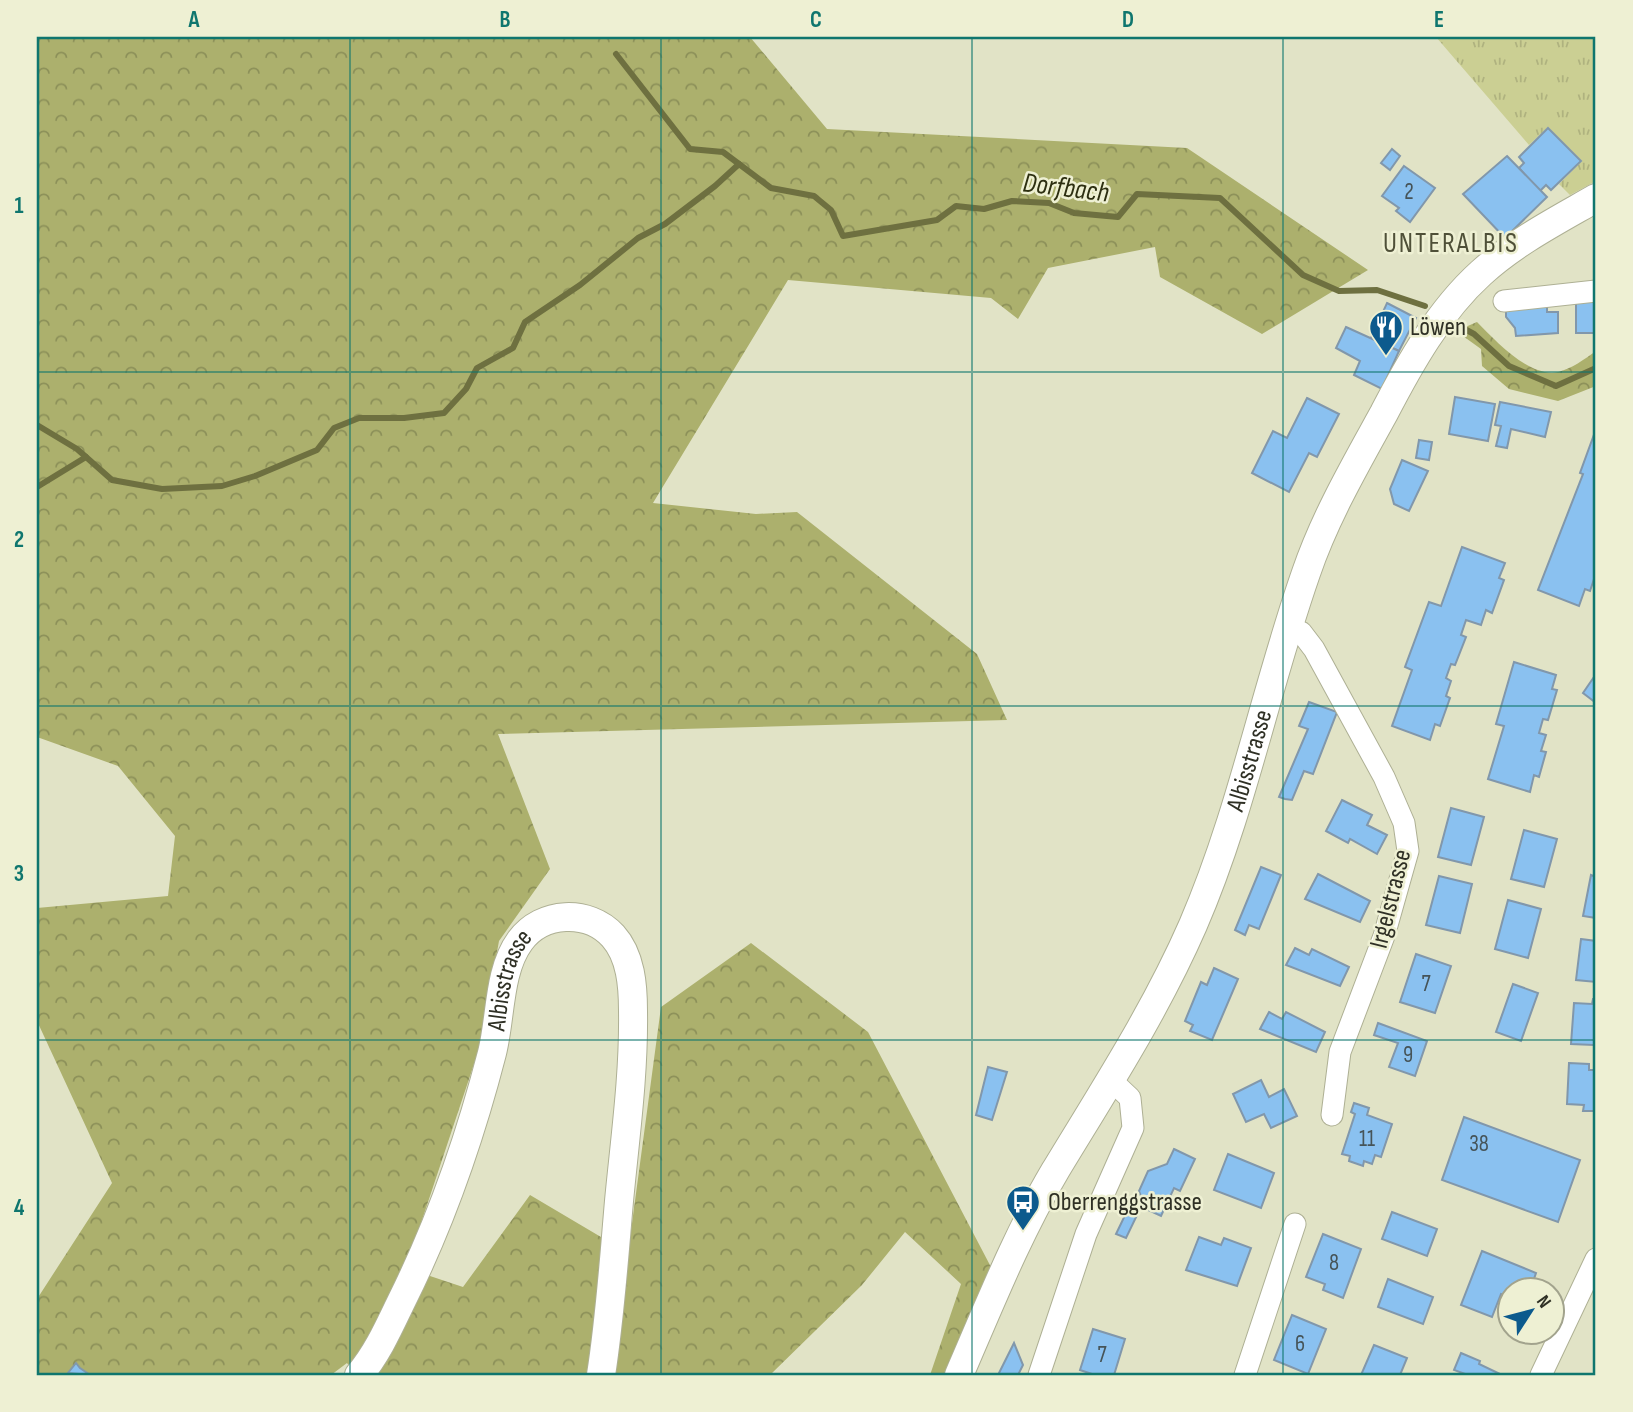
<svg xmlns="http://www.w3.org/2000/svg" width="1633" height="1412" font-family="'Sofia Sans Condensed',sans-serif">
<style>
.grass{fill:url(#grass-tufts)}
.forest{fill:url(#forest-crowns)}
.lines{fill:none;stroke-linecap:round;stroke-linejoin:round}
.stream{stroke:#6e7040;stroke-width:6}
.building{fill:#8ac1f0;stroke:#8197ab;stroke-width:2}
.minor-casing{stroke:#aeb094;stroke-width:23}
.major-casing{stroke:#aeb094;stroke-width:30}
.minor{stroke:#fff;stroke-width:21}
.major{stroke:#fff;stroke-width:28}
.grid{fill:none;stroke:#0f766e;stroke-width:2;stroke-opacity:0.55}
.labels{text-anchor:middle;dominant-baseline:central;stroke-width:5;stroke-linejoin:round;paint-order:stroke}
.number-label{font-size:23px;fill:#465458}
.poi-label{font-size:26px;fill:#2f3025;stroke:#eef0d3;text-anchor:start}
.street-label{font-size:26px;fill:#2f3025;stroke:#eef0d3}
.water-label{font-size:28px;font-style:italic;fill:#2d2f11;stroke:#eef0d3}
.neighbourhood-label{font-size:28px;letter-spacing:2px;fill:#4f5038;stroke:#eef0d3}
.neatline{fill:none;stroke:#0f766e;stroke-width:2.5}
.grid-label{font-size:23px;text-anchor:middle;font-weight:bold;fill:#0f766e}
</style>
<defs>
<pattern id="grass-tufts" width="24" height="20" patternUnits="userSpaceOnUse" patternTransform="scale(1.75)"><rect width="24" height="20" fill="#cbcf93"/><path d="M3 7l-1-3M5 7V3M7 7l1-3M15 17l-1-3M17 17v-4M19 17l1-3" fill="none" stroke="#afb27f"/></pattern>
<pattern id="forest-crowns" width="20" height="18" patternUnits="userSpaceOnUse" patternTransform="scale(1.75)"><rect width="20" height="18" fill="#acb06d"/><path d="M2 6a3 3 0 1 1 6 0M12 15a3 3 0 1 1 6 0" fill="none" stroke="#8c9059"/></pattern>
</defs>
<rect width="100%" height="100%" fill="#e1e3c6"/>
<path class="grass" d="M1436 37H1596V181L1570 195 1559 184 1582 161 1548 127 1529 145Z"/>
<g class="forest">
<path d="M37 37H750L827 129 1187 148 1368 270 1262 334 1160 277 1155 247 1048 268 1018 319 991 298 788 280 653 503 756 514 797 512 977 654 1007 720 498 734 550 869 499 941 480 1046 406 1268 463 1287 530 1195 628 1253 661 1007 751 943 868 1032 992 1269 946 1375H930L961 1284 905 1232 862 1285 770 1375H355L347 1363 331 1375H37V1299L112 1183 37 1021V908L168 896 175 836 118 766 37 737Z"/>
<path d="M1477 322C1495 340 1529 378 1558 372 1571 369 1585 359 1596 351V386L1558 401 1509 389 1482 366 1481 349 1456 331Z"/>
</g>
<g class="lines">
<g class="stream">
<path d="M616 54 690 149 723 152 771 188 814 196 831 210 843 236 937 220 956 206 984 209 1012 201 1049 203 1074 213 1118 217 1137 194 1220 198 1303 275 1339 291 1377 290 1425 306"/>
<path d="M1457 325 1474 334 1509 366 1556 386 1596 368"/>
<path d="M37 425 77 449 112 480 162 489 222 486 255 476 317 450 334 428 359 418H404L444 413 466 389 477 368 513 348 525 322 580 285 638 238 665 224 715 186 739 164"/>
<path d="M37 487 86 457"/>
</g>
</g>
<g class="building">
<path d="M1548 128 1581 161 1551 190 1546 185 1540 191 1519 168 1524 163 1519 157Z"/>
<path d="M1392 149 1400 156 1390 170 1381 163Z"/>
<path d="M1507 156 1547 197 1505 238 1463 194Z"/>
<path d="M1404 166 1435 188 1410 222 1396 211 1399 208 1382 196Z"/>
<path d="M1547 302V312H1558V333L1516 336 1515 328 1506 317V304Z"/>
<rect x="1576" y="302" width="20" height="31"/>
<path d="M1387 303 1416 318 1399 351 1371 338Z"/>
<path d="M1346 327 1399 351 1382 389 1354 375 1360 361 1336 348Z"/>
<path d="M1455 397 1495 404 1488 441 1449 434Z"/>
<path d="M1307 398 1339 414 1317 457 1309 453 1289 492 1252 473 1273 431 1287 438Z"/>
<path d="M1500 402 1551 412 1545 437 1511 429 1507 448 1496 446 1501 426 1495 425Z"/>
<path d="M1596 429V573L1590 591 1585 589 1579 606 1538 590 1583 474 1580 473Z"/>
<path d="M1419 440 1432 442 1429 460 1416 458Z"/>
<path d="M1402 460 1428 471 1409 511 1394 504 1390 489Z"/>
<path d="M1462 547 1505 563 1499 578 1504 580 1492 613 1486 610 1481 625 1466 620 1461 635 1466 637 1455 665 1451 664 1446 678 1451 681 1446 696 1450 698 1440 726 1435 724 1430 740 1392 726 1412 670 1405 667 1429 602 1441 606Z"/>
<path d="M1514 662 1556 675 1552 689 1557 690 1548 720 1543 719 1539 733 1546 735 1541 751 1546 752 1539 777 1534 775 1530 792 1488 779 1504 726 1496 724Z"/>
<path d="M1596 674V703L1583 693Z"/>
<path d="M1309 702 1337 712 1313 774 1304 771 1292 800 1285 799 1279 797 1308 729 1299 726Z"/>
<path d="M1342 800 1372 815 1367 825 1387 835 1377 854 1350 839 1348 843 1326 831Z"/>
<path d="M1451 808 1484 817 1471 865 1438 857Z"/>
<path d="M1524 830 1557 839 1544 887 1511 879Z"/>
<path d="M1261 867 1281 875 1259 929 1249 925 1245 935 1235 930Z"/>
<path d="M1318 874 1370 901 1360 922 1305 899Z"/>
<path d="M1591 875 1596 877V918L1583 916Z"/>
<path d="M1439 876 1472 884 1460 933 1426 925Z"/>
<path d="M1508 900 1541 909 1528 958 1495 949Z"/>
<path d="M1581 939 1596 941V982L1576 980Z"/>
<path d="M1295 948 1309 955 1312 949 1349 967 1340 986 1286 965Z"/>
<path d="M1416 954 1451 966 1435 1013 1400 1002Z"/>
<path d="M1214 968 1238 979 1212 1040 1190 1031 1193 1025 1185 1021 1201 982 1207 985Z"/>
<path d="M1513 984 1538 993 1521 1041 1496 1032Z"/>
<path d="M1593 999H1596V1040L1594 1045 1571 1044 1574 1003 1592 1004Z"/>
<path d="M1269 1012 1282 1019 1286 1012 1325 1032 1316 1052 1260 1029Z"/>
<path d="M1378 1023 1427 1041 1415 1076 1389 1067 1398 1043 1374 1035Z"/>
<path d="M1569 1063 1589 1064V1070H1596V1111H1583L1584 1105 1567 1104Z"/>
<path d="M988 1067 1007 1072 992 1120 976 1115Z"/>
<path d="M1261 1080 1269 1097 1284 1089 1297 1116 1271 1128 1264 1114 1246 1122 1233 1094Z"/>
<path d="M1354 1103 1369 1108 1367 1115 1392 1124 1381 1157 1375 1155 1372 1164 1364 1161 1363 1166 1349 1161 1350 1156 1342 1154 1355 1114 1351 1112Z"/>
<path d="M1464 1117 1580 1160 1558 1222 1442 1180Z"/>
<path d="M1174 1149 1195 1159 1180 1191 1174 1188 1161 1216 1146 1209 1139 1191 1148 1171 1167 1164Z"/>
<path d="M1228 1154 1274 1173 1261 1208 1214 1190Z"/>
<path d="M1129 1207 1139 1211 1126 1238 1116 1234Z"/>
<path d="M1392 1212 1437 1229 1427 1256 1382 1239Z"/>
<path d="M1323 1234 1361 1249 1343 1298 1323 1290 1325 1284 1306 1277Z"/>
<path d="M1199 1237 1221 1245 1224 1238 1251 1248 1237 1286 1186 1270Z"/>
<path d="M1482 1251 1536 1273 1530 1290H1510V1297L1501 1294 1492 1317 1461 1305Z"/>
<path d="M1388 1279 1433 1297 1423 1324 1378 1307Z"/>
<path d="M1292 1315 1326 1329 1308 1374 1274 1360Z"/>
<path d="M1093 1329 1125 1339 1114 1375H1095L1080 1370Z"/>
<path d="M1014 1343 1023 1365 1018 1375H998Z"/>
<path d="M1374 1345 1407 1358 1400 1375H1361Z"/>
<path d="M1461 1353 1480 1361 1479 1364 1502 1375H1468L1454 1370Z"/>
<path d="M76 1363 80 1368 90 1375 68 1373Z"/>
</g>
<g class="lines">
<g class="minor-casing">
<g id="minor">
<path d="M1504 301 1596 291"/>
<path d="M1287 628 1301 632 1314 649 1384 777 1404 823 1408 851 1384 936 1340 1052 1332 1115"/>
<path d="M1039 1375 1086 1234 1133 1128 1130 1098 1112 1081"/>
<path d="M1245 1375 1295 1224"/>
<path d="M1541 1375 1596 1259"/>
</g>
</g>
<g class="major-casing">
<g id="major">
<path id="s1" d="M359 1375C377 1354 389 1327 401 1302 440 1224 470 1138 492 1053 501 1018 498 971 520 941 542 911 588 909 613 936 631 956 633 986 633 1011 634 1075 625 1138 619 1201 614 1259 610 1318 601 1375"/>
<path id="s2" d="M959 1375C989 1306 1017 1235 1055 1171 1104 1090 1155 1012 1193 925 1242 812 1265 690 1306 573 1325 517 1356 464 1384 413 1410 363 1439 311 1481 273 1515 242 1556 221 1596 198"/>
</g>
</g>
<use href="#minor" class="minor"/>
<use href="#major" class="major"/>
</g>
<path class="grid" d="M350 37V1375M661 37V1375M972 37V1375M1283 37V1375M37 372H1596M37 706H1596M37 1040H1596"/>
<defs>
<g id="restaurant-pin" transform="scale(1.75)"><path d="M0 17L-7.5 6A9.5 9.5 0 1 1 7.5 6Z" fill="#0c5a8d" stroke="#eef0d3"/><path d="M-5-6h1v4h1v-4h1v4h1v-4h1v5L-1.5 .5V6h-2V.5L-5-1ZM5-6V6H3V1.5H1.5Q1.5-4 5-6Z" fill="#fff"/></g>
<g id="bus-pin" transform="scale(1.75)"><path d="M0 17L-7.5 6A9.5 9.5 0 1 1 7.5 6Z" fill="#0c5a8d" stroke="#eef0d3"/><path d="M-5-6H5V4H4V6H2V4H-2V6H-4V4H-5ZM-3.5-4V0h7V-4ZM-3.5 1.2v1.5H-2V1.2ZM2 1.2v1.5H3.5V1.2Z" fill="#fff"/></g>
</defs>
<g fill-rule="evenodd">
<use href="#restaurant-pin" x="1386" y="327"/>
<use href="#bus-pin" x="1023" y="1202"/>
</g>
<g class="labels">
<g class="number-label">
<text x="1409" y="192">2</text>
<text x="1426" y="984">7</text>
<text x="1408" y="1055">9</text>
<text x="1367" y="1139">11</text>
<text x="1479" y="1144">38</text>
<text x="1334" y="1263">8</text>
<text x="1300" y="1344">6</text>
<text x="1102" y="1355">7</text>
</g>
<g class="poi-label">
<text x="1410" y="327">Löwen</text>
<text x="1048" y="1202">Oberrenggstrasse</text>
</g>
<g class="street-label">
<text stroke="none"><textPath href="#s2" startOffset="682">Albisstrasse</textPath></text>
<text transform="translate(1391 899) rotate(-76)">Irgelstrasse</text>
<text stroke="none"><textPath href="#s1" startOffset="425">Albisstrasse</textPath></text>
</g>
<g class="water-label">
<text transform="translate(1066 188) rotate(7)">Dorfbach</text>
</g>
<g class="neighbourhood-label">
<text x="1451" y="243">UNTERALBIS</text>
</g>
</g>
<rect width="1633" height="1412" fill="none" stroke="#eef0d3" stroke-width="77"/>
<g transform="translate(1531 1311) rotate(54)"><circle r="33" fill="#eef0d3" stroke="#a2a38d" stroke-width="2"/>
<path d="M0-5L12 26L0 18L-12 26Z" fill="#0c5a8d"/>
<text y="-10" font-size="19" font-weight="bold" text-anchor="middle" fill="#2f3025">N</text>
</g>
<rect x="38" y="38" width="1556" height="1336" class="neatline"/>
<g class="grid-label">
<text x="194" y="27">A</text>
<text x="505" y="27">B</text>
<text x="816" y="27">C</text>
<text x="1128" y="27">D</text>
<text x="1439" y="27">E</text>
<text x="19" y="213">1</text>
<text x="19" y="547">2</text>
<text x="19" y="881">3</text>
<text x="19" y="1215">4</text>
</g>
</svg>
